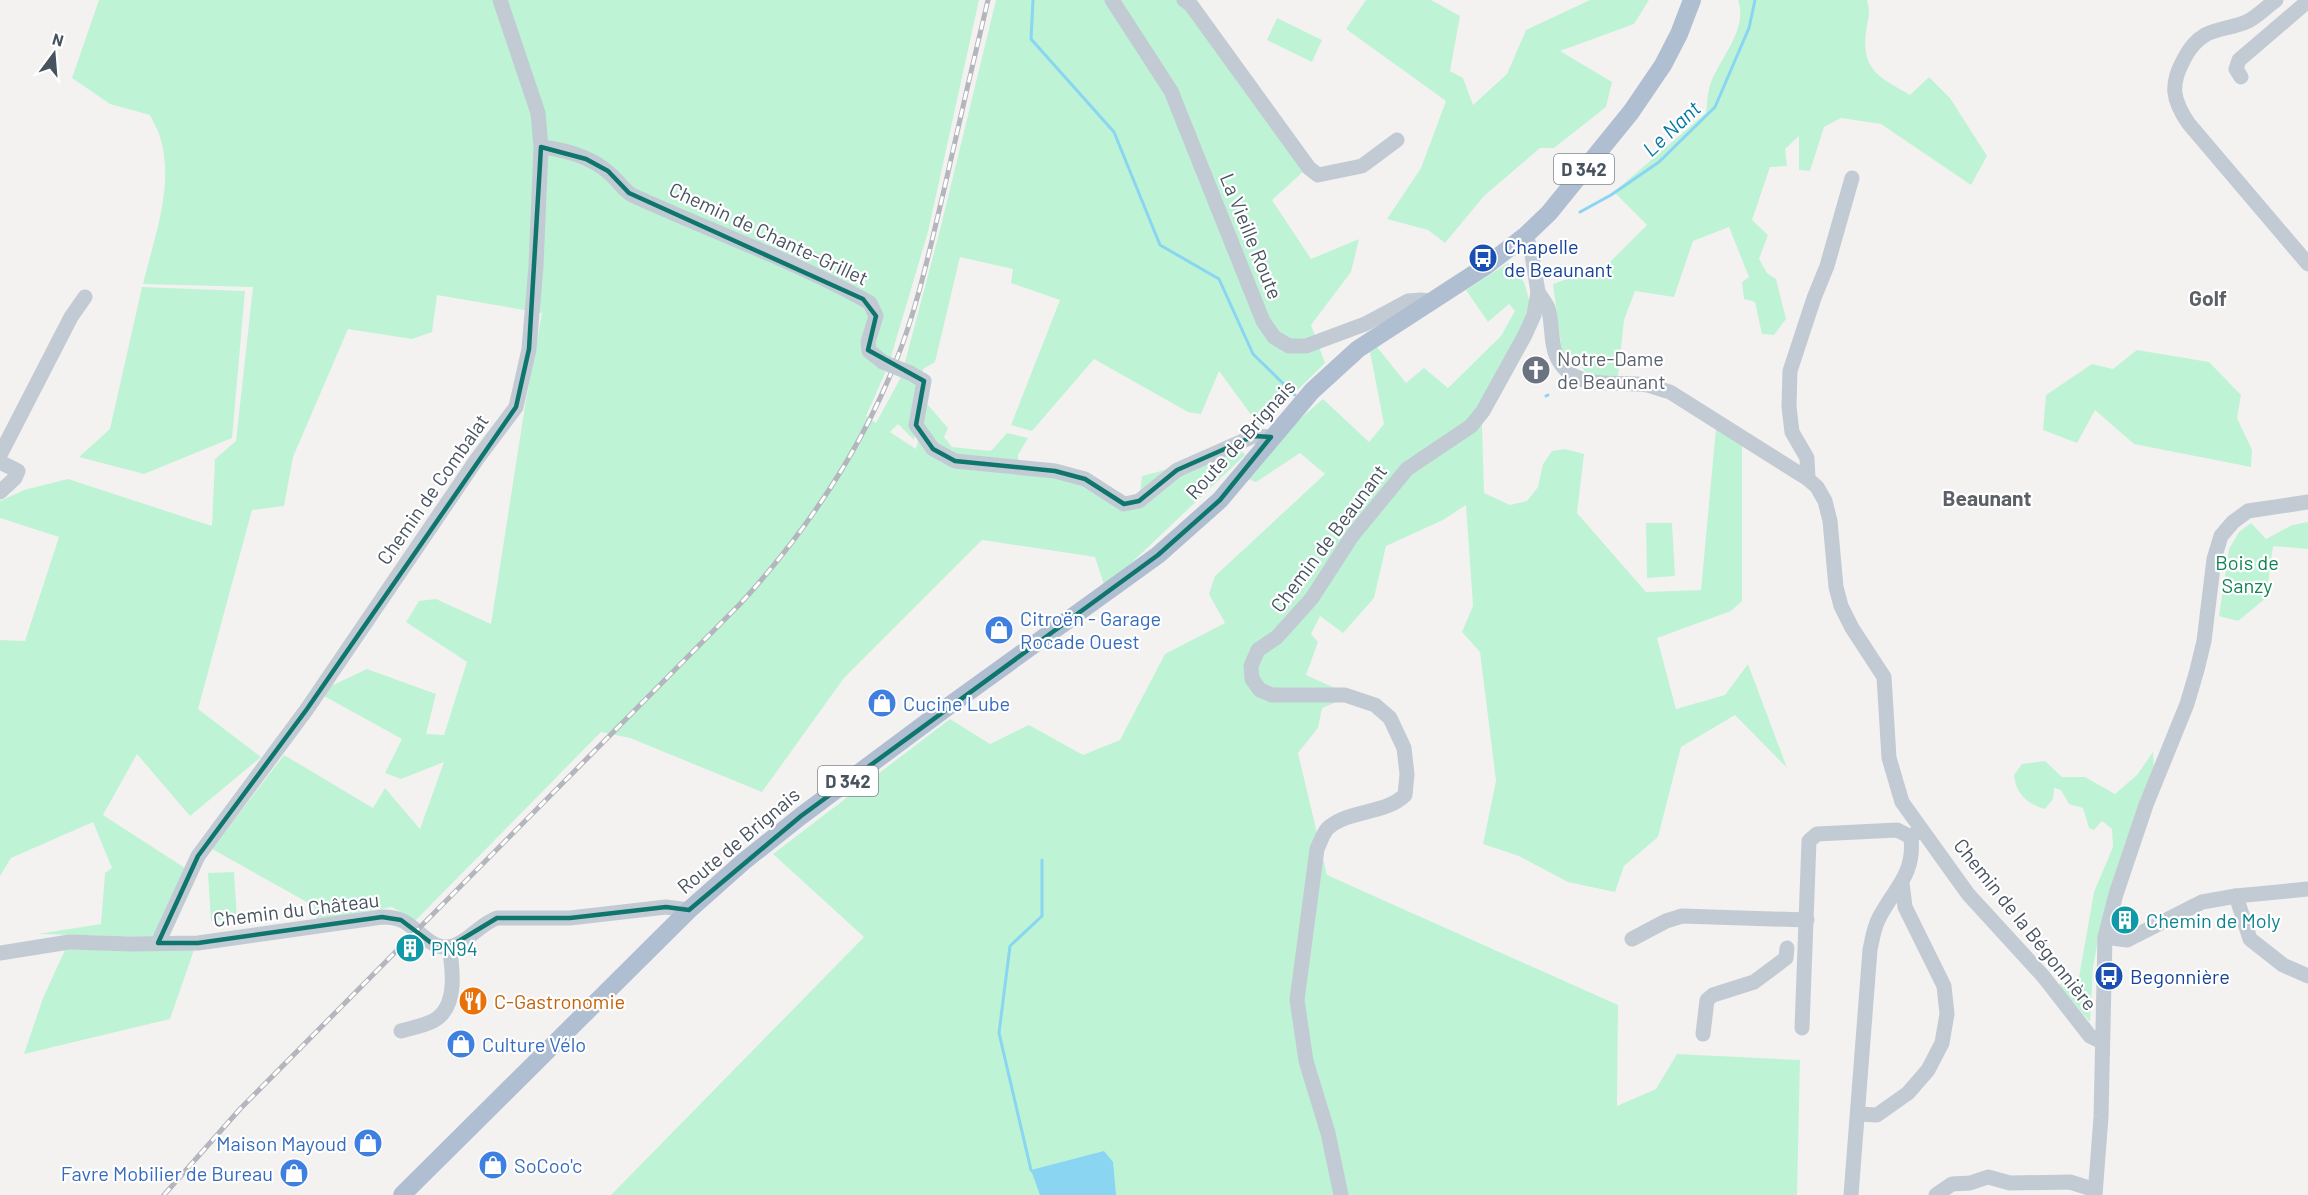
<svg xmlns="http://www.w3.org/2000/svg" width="2308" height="1195" font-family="Barlow,sans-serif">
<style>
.green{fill:#bff3d6}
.water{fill:#89d5f2}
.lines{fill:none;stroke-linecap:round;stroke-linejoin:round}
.stream{stroke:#89d5f2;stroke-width:3}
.minor{stroke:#c2cbd4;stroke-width:15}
.major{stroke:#b0bed1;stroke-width:18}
.rail-casing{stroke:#b3b6bc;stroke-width:5}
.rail{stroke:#fff;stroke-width:3;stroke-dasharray:9;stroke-linecap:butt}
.minor-bridge{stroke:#c2cbd4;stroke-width:15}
.marked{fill:none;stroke:#0f766e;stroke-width:4.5;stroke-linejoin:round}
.labels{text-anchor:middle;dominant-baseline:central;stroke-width:4.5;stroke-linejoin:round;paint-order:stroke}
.shield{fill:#fff;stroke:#7f8790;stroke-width:1.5}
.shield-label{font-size:18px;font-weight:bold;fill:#485360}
.street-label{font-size:20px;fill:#485360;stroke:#fff}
.transit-label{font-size:20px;fill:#164399;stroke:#fff;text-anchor:start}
.worship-label{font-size:20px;fill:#5b616d;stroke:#fff;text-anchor:start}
.park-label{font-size:20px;fill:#128353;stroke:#fff}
.shop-label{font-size:20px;fill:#366cbe;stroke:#fff;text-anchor:start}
.culture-label{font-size:20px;fill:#0d838f;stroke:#fff;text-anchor:start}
.food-label{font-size:20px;fill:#c56008;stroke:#fff;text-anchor:start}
.water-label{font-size:21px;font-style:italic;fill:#0479a7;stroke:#fff}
.neighbourhood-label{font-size:21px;font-weight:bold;fill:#5d6167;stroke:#fff}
</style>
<rect width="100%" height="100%" fill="#f4f2f1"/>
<g class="green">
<path d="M99 0H979L928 232 890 360 879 368 886 371 866 416 876 423 901 377 940 230 996 0H1193L1305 170 1272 200 1311 259 1359 239 1351 272 1311 325 1325 363 1260 427 1219 371 1201 414 1188 412 1094 359 1032 431 1011 425 1060 300 1011 283 1013 269 960 257 935 362 923 369 914 440 898 424 890 432 916 449 927 404 948 428 944 437 952 447 991 451 1007 433 1028 438 1018 455 1017 471 1057 475 1139 504 1142 476 1241 450 1245 455 1105 588 1095 557 982 540 844 678 762 792 630 738 601 732 415 921 392 907 317 920 314 906 212 849 284 755 373 808 385 788 420 829 444 762 401 779 385 773 402 739 324 696 331 686 367 669 436 694 426 734 444 735 467 662 406 622 419 601 436 599 491 624 525 406 542 313 437 295 432 332 412 339 348 329 293 457 284 506 252 510 198 709 261 757 190 816 137 754 103 815 188 870 157 937 38 934 101 924 105 873 112 868 93 822 11 858 0 876V640L25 641 59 537 0 518V501L24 490 68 479 212 526 215 459 236 441 253 287 143 284C154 238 175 184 160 137 158 129 153 122 150 115L110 104 72 78Z"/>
<path d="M1366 0H1431L1460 16 1450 71 1463 78 1473 105 1507 74 1526 30 1590 0H1649L1634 24 1560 51 1612 82 1606 107 1554 148H1540L1484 196 1445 243 1428 230 1387 219 1421 168 1446 101 1346 29Z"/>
<path d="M1738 0H1867C1871 17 1868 16 1866 32 1861 71 1881 78 1910 95L1929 77 1950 98 1987 156 1971 185 1881 124 1841 118 1824 127 1810 171 1799 170V136L1785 149 1787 166 1770 167 1752 220 1768 235 1759 259 1767 273 1776 279 1786 319 1774 335 1762 334 1755 302 1744 299 1742 282 1749 277 1729 227 1693 241 1674 297 1635 291 1624 320 1618 376 1603 377 1587 374 1579 363 1569 365 1562 352 1553 284 1608 264 1647 225 1614 192 1706 113C1707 106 1707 97 1709 89 1716 61 1749 32 1738 0Z"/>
<path d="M1277 18 1322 40 1312 62 1267 40Z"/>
<path d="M1508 263 1524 282 1530 303 1519 335 1475 412 1482 425 1484 493 1510 505 1527 501 1538 487 1543 464 1552 451 1565 449 1584 454 1577 513 1646 592 1701 590 1716 428 1742 445V601L1731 611 1657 638 1676 709 1725 695 1748 664 1787 768 1735 715 1681 747 1658 837 1624 866 1615 892 1568 882 1519 856 1483 844 1496 781 1480 652 1462 632 1473 606 1466 505 1443 520 1386 546 1374 598 1343 633 1320 616 1311 634 1318 642 1306 675 1337 689 1344 699 1322 708 1318 728 1298 753 1327 875 1618 1005 1617 1106 1656 1089 1677 1054 1800 1060 1797 1195H611L864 937 773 854 950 719 990 744 1029 725 1083 755 1120 740 1165 654 1225 623 1209 594 1215 576 1325 474 1300 453 1256 482 1248 479 1294 424 1323 399 1369 442 1384 424 1370 352 1377 347 1406 383 1424 368 1448 388 1501 336 1515 311 1509 304 1488 322 1466 290Z"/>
<path d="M142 287 245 291 232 438 144 474 79 457 110 429Z"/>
<path d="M2137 350 2209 362 2241 395 2237 418 2252 450 2251 467 2134 444 2095 410 2077 443 2043 430 2046 395 2092 364 2113 369Z"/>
<path d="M2308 522V549L2273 546 2266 598 2238 621 2219 616 2229 549 2239 532 2251 523 2266 539 2292 525Z"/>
<path d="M1646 523H1672L1675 576 1647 578Z"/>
<path d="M2153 752 2154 770 2103 916 2093 967 2090 1022 2058 985 2079 977 2094 892 2113 847 2112 829 2102 821 2094 830 2089 828 2083 808 2069 804 2061 790 2054 788 2053 799 2045 809C2027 804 2016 794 2014 775L2022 764 2045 761 2062 777H2085L2115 794 2137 775Z"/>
<path d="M234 872 237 919 211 921 208 873Z"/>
<path d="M195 947 170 1019 24 1054 43 998 65 950Z"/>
</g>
<path class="water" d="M1104 1151 1113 1162 1116 1195H1040L1031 1170Z"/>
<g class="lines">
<g class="stream">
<path d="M1033 0 1031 39 1114 132 1160 245 1219 279 1253 354 1295 395"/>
<path d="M1580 212 1611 195 1659 162 1715 107 1749 28 1755 0"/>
<path d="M1546 396 1548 395"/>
<path d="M1033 1172 1031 1170 999 1033 1010 946 1042 916V860"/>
</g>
<g class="minor">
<path d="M1112 0 1171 91 1263 321 1274 337 1289 346H1306L1365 324 1408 301 1421 300 1432 301"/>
<path d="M1184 0 1191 5 1309 168 1318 175 1362 166 1397 140"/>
<path d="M2276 0C2266 7 2256 18 2246 22 2233 28 2217 28 2205 35 2195 41 2189 49 2184 59 2170 84 2172 100 2189 124L2308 264"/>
<path d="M2241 77 2236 69 2239 60 2308 1"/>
<path d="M541 147C563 149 592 157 609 173 617 179 623 190 632 195 708 230 790 259 863 299L870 303 876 316 868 342 869 351 883 362"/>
<path d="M1538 292C1541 297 1546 303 1548 308 1553 323 1550 340 1556 355 1572 393 1614 380 1647 385 1655 387 1662 390 1670 392L1808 479 1817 487 1825 501 1830 521 1836 587 1841 606 1852 628 1884 677 1889 758 1902 802 1968 894 2043 976 2090 1036 2102 1042"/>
<path d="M910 373 924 381 916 425 933 449 955 461 1055 471 1085 479 1124 504 1139 501 1177 470 1254 436 1271 437"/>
<path d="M0 455 71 317 85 297"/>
<path d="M0 462 18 471 15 478 0 492"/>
<path d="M1808 479 1807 458 1792 432 1789 407 1790 371 1814 298 1827 266 1852 178"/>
<path d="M2236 896 2250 939 2283 965 2308 976"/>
<path d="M2105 937 2127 940 2202 902 2236 896 2308 889"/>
<path d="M1632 939 1666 921 1682 916 1807 920"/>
<path d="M158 943 198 856 307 709 477 459 516 407 529 349 536 266 541 147 538 113 500 0"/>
<path d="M0 953 69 942 132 944 198 943 382 917C390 917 398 918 405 922 420 931 433 952 453 946 470 940 480 924 497 918H570L666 907 689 910"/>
<path d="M1802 1028 1809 841 1817 834 1897 830 1911 837 1920 830"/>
<path d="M401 1031C411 1028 423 1026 433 1021 458 1008 453 970 449 947"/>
<path d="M1703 1034 1707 1000 1713 995 1754 982 1786 958 1787 948"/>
<path d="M1858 1114 1877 1115 1908 1093 1928 1070 1942 1043 1947 1014 1944 986 1905 907 1902 883"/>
<path d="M1341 1195 1328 1133 1306 1061 1297 1000 1317 849C1320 843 1323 833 1328 828 1350 809 1384 815 1405 795L1407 774 1404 748 1390 718 1375 705 1345 695H1272L1260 690 1252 679 1251 666 1258 650 1277 637 1312 598 1352 536 1407 469 1471 426 1483 411 1525 335 1534 315 1538 292 1532 255 1526 235"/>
<path d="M1851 1195 1870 950C1872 940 1874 927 1879 918 1895 887 1915 875 1911 837"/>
<path d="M1936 1195 1952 1184 1970 1183 1988 1177 2010 1183 2070 1182 2095 1190"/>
<path d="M2095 1195 2101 1117 2105 937 2116 894 2146 805 2187 704 2197 670 2204 641 2214 559 2221 536 2233 522 2248 511 2308 502"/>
</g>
<path class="major" d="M402 1195 689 910 743 862 801 816 946 708 1158 555 1220 500 1312 391 1358 349 1486 266 1526 235 1549 213 1631 112 1663 65 1679 34 1692 0"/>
<g class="rail-casing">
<path id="rail" d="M164 1195 240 1109 740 604C806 532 860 452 896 361 918 306 930 248 944 190 958 127 973 63 988 0"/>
</g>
<use href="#rail" class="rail"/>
<path class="minor-bridge" d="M883 362 910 373"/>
</g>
<path class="marked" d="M541 147 586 159 608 171 629 193 863 299 876 316 868 350 924 381 916 425 933 449 955 461 1055 471 1085 479 1124 504 1139 501 1177 470 1254 436 1271 437 1220 500 1158 555 801 816 689 910 666 907 570 918H497L449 947 430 942 401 920 382 917 198 943H158L198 856 307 709 516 407 529 349Z"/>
<defs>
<g id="bus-disc" transform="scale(1.5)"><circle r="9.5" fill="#1a4fb4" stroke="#fff"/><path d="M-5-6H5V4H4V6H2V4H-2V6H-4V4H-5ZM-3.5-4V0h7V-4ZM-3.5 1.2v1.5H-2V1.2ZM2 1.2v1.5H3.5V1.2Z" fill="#fff"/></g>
<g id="church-disc" transform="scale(1.5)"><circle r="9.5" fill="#6b7280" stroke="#fff"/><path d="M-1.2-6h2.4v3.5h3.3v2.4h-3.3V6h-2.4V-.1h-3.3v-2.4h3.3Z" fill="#fff"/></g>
<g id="shop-disc" transform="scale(1.5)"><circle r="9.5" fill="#3f7fe0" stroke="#fff"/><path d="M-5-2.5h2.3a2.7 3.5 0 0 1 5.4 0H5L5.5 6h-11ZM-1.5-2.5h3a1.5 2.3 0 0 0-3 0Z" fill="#fff"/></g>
<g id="building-disc" transform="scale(1.5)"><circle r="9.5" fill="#0f9aa8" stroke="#fff"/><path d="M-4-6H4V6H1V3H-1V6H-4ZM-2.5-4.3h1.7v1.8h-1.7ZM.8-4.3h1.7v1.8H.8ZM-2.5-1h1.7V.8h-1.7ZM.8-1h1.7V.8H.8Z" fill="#fff"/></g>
<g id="restaurant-disc" transform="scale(1.5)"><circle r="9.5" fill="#e8710a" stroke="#fff"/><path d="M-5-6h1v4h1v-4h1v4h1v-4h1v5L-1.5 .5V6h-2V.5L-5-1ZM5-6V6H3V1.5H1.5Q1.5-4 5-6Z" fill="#fff"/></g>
</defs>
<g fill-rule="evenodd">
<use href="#bus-disc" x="1483" y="258"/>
<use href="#church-disc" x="1536" y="370"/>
<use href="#shop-disc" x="999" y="630"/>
<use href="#shop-disc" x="882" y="703"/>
<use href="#building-disc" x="2125" y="920"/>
<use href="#building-disc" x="410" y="948"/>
<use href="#bus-disc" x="2109" y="976"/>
<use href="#restaurant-disc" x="473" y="1001"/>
<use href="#shop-disc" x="461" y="1044"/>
<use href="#shop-disc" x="368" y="1143"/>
<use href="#shop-disc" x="493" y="1165"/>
<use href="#shop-disc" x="294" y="1173"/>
</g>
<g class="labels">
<g class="shield">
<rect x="1554" y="154" width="60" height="30" rx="4.5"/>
<rect x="818" y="766" width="60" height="30" rx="4.5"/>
</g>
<g class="shield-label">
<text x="1584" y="169">D 342</text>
<text x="848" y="781">D 342</text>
</g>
<g class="street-label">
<text transform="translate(769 233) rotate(25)">Chemin de Chante-Grillet</text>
<text transform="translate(1252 236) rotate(68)">La Vieille Route</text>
<text transform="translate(1240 439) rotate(-48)">Route de Brignais</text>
<text transform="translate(432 489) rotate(-55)">Chemin de Combalat</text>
<text transform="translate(1328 538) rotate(-53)">Chemin de Beaunant</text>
<text transform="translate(738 840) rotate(-40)">Route de Brignais</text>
<text transform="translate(296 909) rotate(-7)">Chemin du Château</text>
<text transform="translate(2026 924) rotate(51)">Chemin de la Bégonnière</text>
</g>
<g class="transit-label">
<text x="1504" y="246">Chapelle<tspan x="1504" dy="23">de Beaunant</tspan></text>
<text x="2130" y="976">Begonnière</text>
</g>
<g class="worship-label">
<text x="1557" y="358">Notre-Dame<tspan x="1557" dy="23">de Beaunant</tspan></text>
</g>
<g class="park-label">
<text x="2247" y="562">Bois de<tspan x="2247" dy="23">Sanzy</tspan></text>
</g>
<g class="shop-label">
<text x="1020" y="618">Citroën - Garage<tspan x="1020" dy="23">Rocade Ouest</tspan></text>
<text x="903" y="703">Cucine Lube</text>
<text x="482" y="1044">Culture Vélo</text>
<text x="347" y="1143" text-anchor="end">Maison Mayoud</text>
<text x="514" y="1165">SoCoo'c</text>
<text x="273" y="1173" text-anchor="end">Favre Mobilier de Bureau</text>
</g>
<g class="culture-label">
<text x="2146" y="920">Chemin de Moly</text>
<text x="431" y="948">PN94</text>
</g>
<g class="food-label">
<text x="494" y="1001">C-Gastronomie</text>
</g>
<g class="water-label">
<text transform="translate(1671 128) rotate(-43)">Le Nant</text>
</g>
<g class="neighbourhood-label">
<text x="2208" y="297">Golf</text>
<text x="1987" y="497">Beaunant</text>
</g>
</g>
<g transform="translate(54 54) rotate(16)" stroke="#ffffff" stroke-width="4.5" paint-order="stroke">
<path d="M0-4.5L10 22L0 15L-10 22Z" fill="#485360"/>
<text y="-9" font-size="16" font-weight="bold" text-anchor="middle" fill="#485360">N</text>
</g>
</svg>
